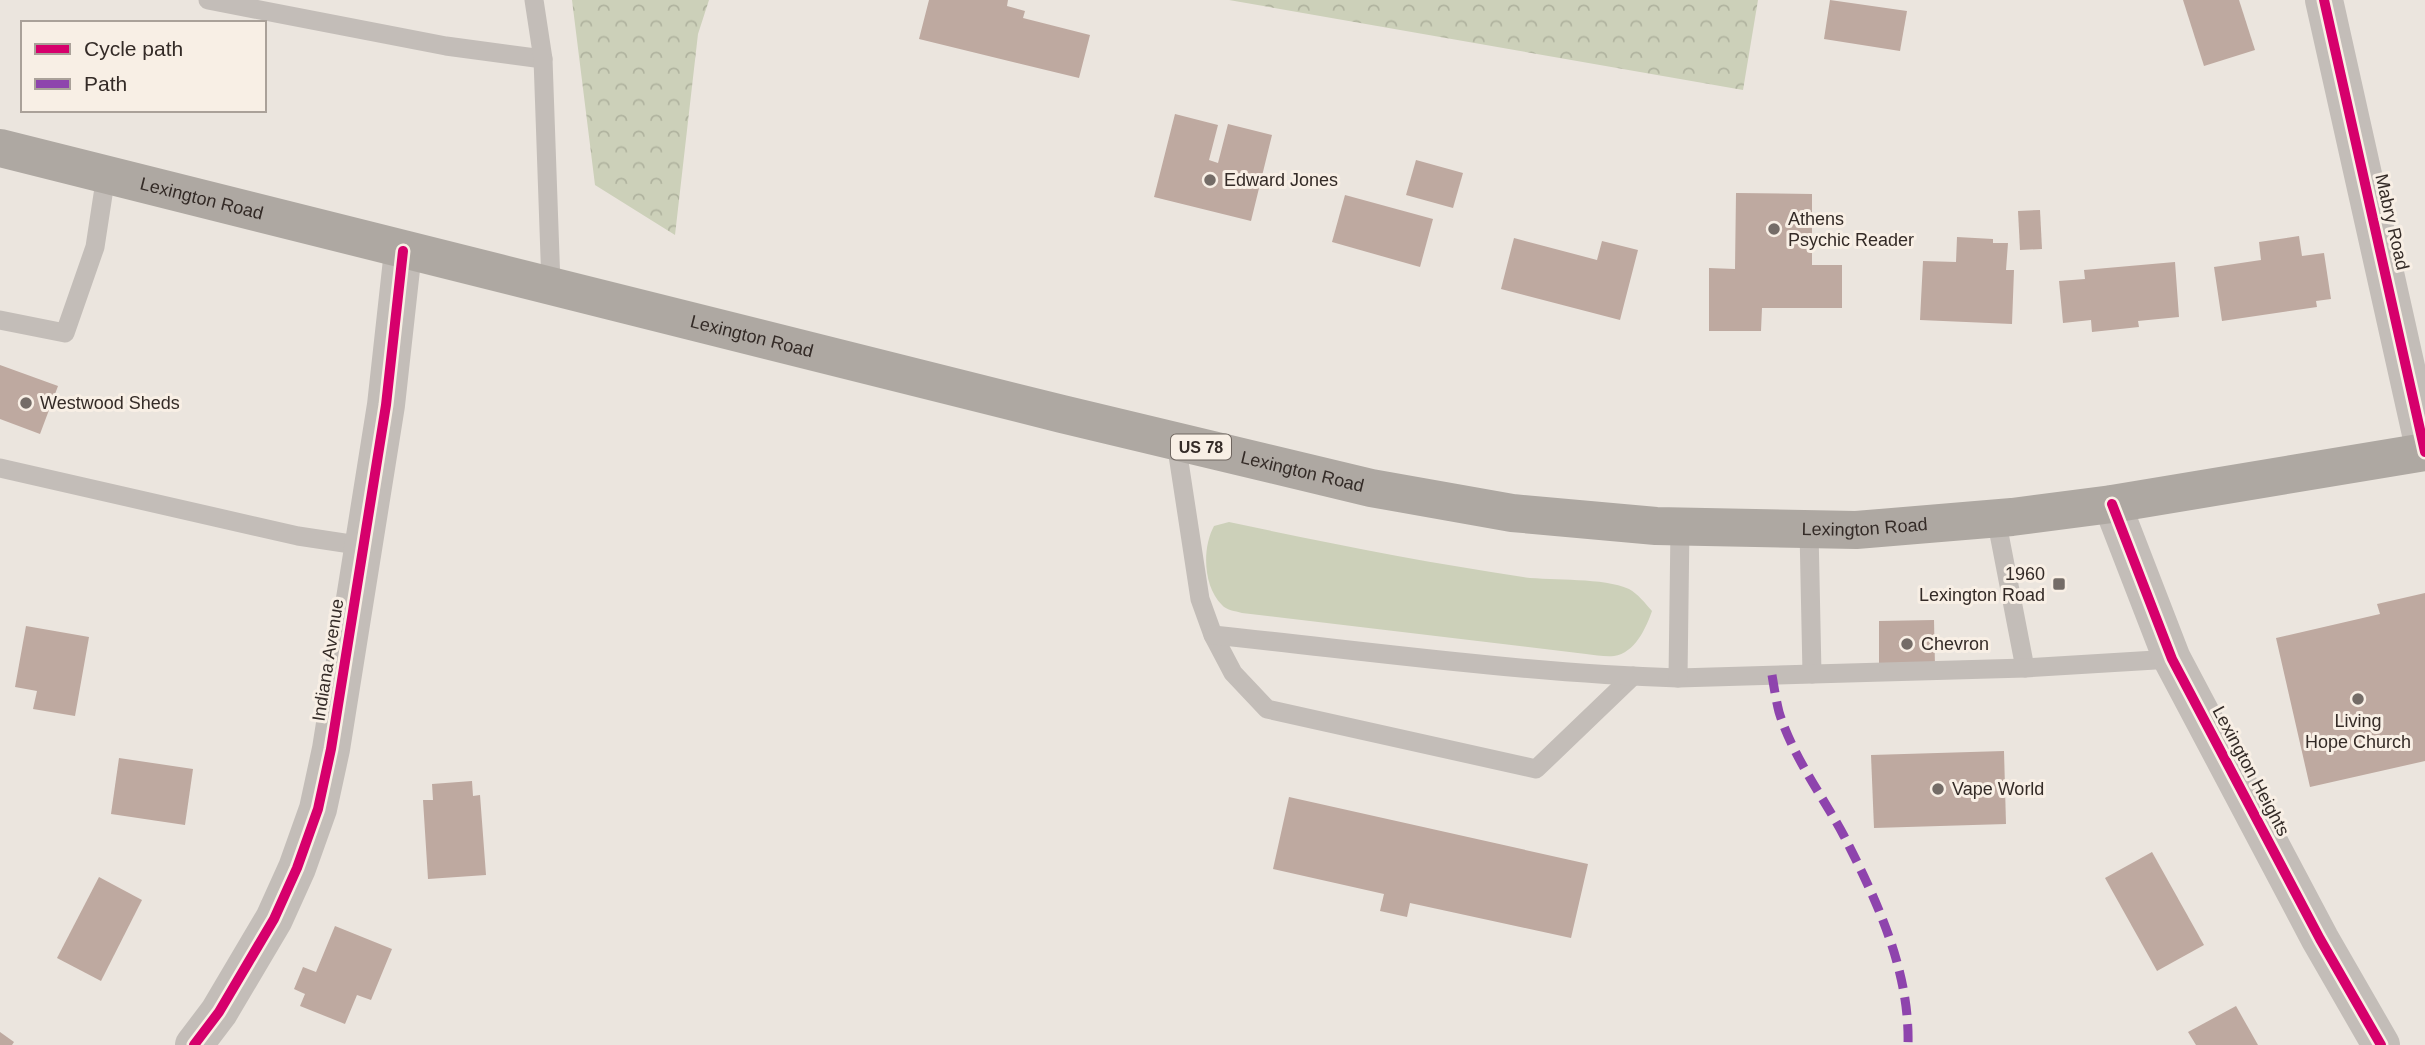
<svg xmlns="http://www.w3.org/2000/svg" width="2425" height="1045" font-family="Arial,sans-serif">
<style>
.green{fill:#ccd0b9}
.forest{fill:url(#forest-crowns)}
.building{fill:#bea9a0}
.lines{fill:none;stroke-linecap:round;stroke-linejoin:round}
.service{stroke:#c3bdb8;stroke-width:19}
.minor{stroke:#c3bdb8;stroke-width:38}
.trunk{stroke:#aea8a2;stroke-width:38}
.quiet{stroke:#8e44ad;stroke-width:9;stroke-dasharray:18 9;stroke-linecap:butt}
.cycleway-casing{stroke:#f8efe5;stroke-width:15}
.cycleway{stroke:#d6006c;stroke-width:10}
.poi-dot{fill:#746c67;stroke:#f8efe5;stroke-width:2.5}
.labels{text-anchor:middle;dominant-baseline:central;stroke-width:6;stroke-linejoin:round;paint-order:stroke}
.shield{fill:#f8efe5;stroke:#6f6660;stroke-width:2}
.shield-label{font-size:16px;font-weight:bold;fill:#342b27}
.poi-label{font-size:18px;fill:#342b27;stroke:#f8efe5;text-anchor:start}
.street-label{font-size:18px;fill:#342b27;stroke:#f8efe5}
</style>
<defs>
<pattern id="forest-crowns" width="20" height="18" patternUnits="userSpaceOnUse" patternTransform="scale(1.75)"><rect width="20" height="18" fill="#ccd0b9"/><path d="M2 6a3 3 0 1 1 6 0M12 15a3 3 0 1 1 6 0" fill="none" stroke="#b0b39f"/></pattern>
</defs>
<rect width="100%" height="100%" fill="#ebe5de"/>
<path class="green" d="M1229 522C1327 543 1424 562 1523 577 1553 581 1603 577 1629 589 1638 594 1645 603 1652 611 1646 628 1635 653 1614 656 1606 657 1595 655 1586 654L1242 613C1235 611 1226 610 1222 605 1203 586 1202 548 1214 526Z"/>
<g class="forest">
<path d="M572 0H709L698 34 675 235 595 185Z"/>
<path d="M1229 0H1758L1743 90Z"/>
</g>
<g class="building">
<path d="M929 0H1008L1007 6 1025 11 1023 18 1090 35 1079 78 919 39Z"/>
<path d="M1830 0 1907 11 1900 51 1824 39Z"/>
<path d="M2183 0H2239L2255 50 2204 66Z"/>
<path d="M1175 114 1218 125 1209 160 1218 163 1228 124 1272 135 1251 221 1154 197Z"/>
<path d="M1416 160 1463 173 1453 208 1406 195Z"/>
<path d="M1736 193 1812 194V265H1842V308H1762L1761 331H1709V268L1735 269Z"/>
<path d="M1345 195 1433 219 1420 267 1332 242Z"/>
<path d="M2040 210 2042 249 2020 250 2018 211Z"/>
<path d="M2299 236 2302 256 2324 253 2331 299 2316 301 2317 307 2222 321 2214 267 2261 260 2259 242Z"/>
<path d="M1957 237 1993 239V243H2008L2006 270H2014L2012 324 1920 320 1923 261 1956 262Z"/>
<path d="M1514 238 1597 260 1602 241 1638 250 1620 320 1501 289Z"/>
<path d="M2175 262 2179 317 2138 321 2139 327 2092 332 2091 320 2063 323 2059 281 2085 279 2084 270Z"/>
<path d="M0 365 58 386 40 434 0 419Z"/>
<path d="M2425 593V761L2310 787 2276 638 2380 614 2377 604Z"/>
<path d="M1934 620 1935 667 1879 668V621Z"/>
<path d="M26 626 89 637 75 716 33 709 37 691 15 687Z"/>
<path d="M2004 751 2006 824 1874 828 1871 755Z"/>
<path d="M119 758 193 769 185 825 111 814Z"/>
<path d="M472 781 473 796 480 795 486 875 428 879 423 800H433L432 784Z"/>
<path d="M1289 797 1588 864 1571 938 1410 903 1407 917 1380 911 1384 894 1273 869Z"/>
<path d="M2152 852 2204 945 2157 971 2105 878Z"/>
<path d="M99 877 142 900 101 981 57 958Z"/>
<path d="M335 926 392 949 371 1000 357 995 345 1024 300 1006 305 994 294 989 303 967 316 972Z"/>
<path d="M2236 1006 2258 1045H2196L2188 1032Z"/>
<path d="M0 1032 14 1042 12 1045H0Z"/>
</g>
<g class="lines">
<g class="service">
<path d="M208 0 446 46 543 59"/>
<path d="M534 0 543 59 551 285"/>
<path d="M0 320 65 333 95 247 106 175"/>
<path d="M1176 442 1200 599 1213 635 1233 673 1267 709 1536 769 1633 676"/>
<path d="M0 468 298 536 364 546"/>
<path d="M1996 518 2025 668"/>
<path d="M1809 530 1812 674"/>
<path d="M1213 635C1367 651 1523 673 1678 678L2025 668 2172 659"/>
<path d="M1678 678 1680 526"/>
</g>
<g class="minor">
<path d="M2324 0 2425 452"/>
<path d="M2112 504 2172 659 2320 939 2381 1045"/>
<path d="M194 1045 219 1012 274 919 297 868 318 809 331 749 386 405 403 251"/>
</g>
<path class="trunk" id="s1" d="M0 148 1062 414 1371 488 1512 513 1656 526 1856 530 2012 517 2112 504 2425 452"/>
<path class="quiet" d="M1772 675C1774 687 1776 700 1779 712 1793 757 1822 795 1844 836 1877 901 1910 971 1908 1045"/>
<g class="cycleway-casing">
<g id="cycleway">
<path d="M2324 0 2425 452"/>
<path d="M2112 504 2172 659 2320 939 2381 1045"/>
<path d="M194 1045 219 1012 274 919 297 868 318 809 331 749 386 405 403 251"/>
</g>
</g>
<use href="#cycleway" class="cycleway"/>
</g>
<g class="poi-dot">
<circle cx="1210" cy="180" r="7"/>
<circle cx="1774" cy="229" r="7"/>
<circle cx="26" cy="403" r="7"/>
<rect x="2052" y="577" width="14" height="14" rx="3.5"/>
<circle cx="1907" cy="644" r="7"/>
<circle cx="2358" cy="699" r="7"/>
<circle cx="1938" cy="789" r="7"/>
</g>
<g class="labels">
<rect class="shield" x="1171" y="434.5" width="60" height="25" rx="5"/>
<g class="shield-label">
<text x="1201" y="447">US 78</text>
</g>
<g class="poi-label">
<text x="1224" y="180">Edward Jones</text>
<text x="1788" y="219">Athens<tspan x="1788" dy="21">Psychic Reader</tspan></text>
<text x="40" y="403">Westwood Sheds</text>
<text x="2045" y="574" text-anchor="end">1960<tspan x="2045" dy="21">Lexington Road</tspan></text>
<text x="1921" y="644">Chevron</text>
<text x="2358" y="721" text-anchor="middle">Living<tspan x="2358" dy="21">Hope Church</tspan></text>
<text x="1952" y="789">Vape World</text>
</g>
<g class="street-label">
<text stroke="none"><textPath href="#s1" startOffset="208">Lexington Road</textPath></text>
<text transform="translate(2392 222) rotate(77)">Mabry Road</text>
<text stroke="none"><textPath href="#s1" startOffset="775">Lexington Road</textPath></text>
<text stroke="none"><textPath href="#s1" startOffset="1342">Lexington Road</textPath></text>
<text stroke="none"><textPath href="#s1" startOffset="1909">Lexington Road</textPath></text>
<text transform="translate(328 660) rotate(-81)">Indiana Avenue</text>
<text transform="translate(2251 771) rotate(62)">Lexington Heights</text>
</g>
</g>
<rect x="21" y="21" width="245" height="91" fill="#f8efe5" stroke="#aaa199" stroke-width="2"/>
<rect x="35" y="44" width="35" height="10" fill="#d6006c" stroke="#aaa199" stroke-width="2"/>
<text x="84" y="56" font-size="21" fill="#342b27">Cycle path</text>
<rect x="35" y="79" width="35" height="10" fill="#8e44ad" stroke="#aaa199" stroke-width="2"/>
<text x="84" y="91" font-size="21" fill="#342b27">Path</text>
</svg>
